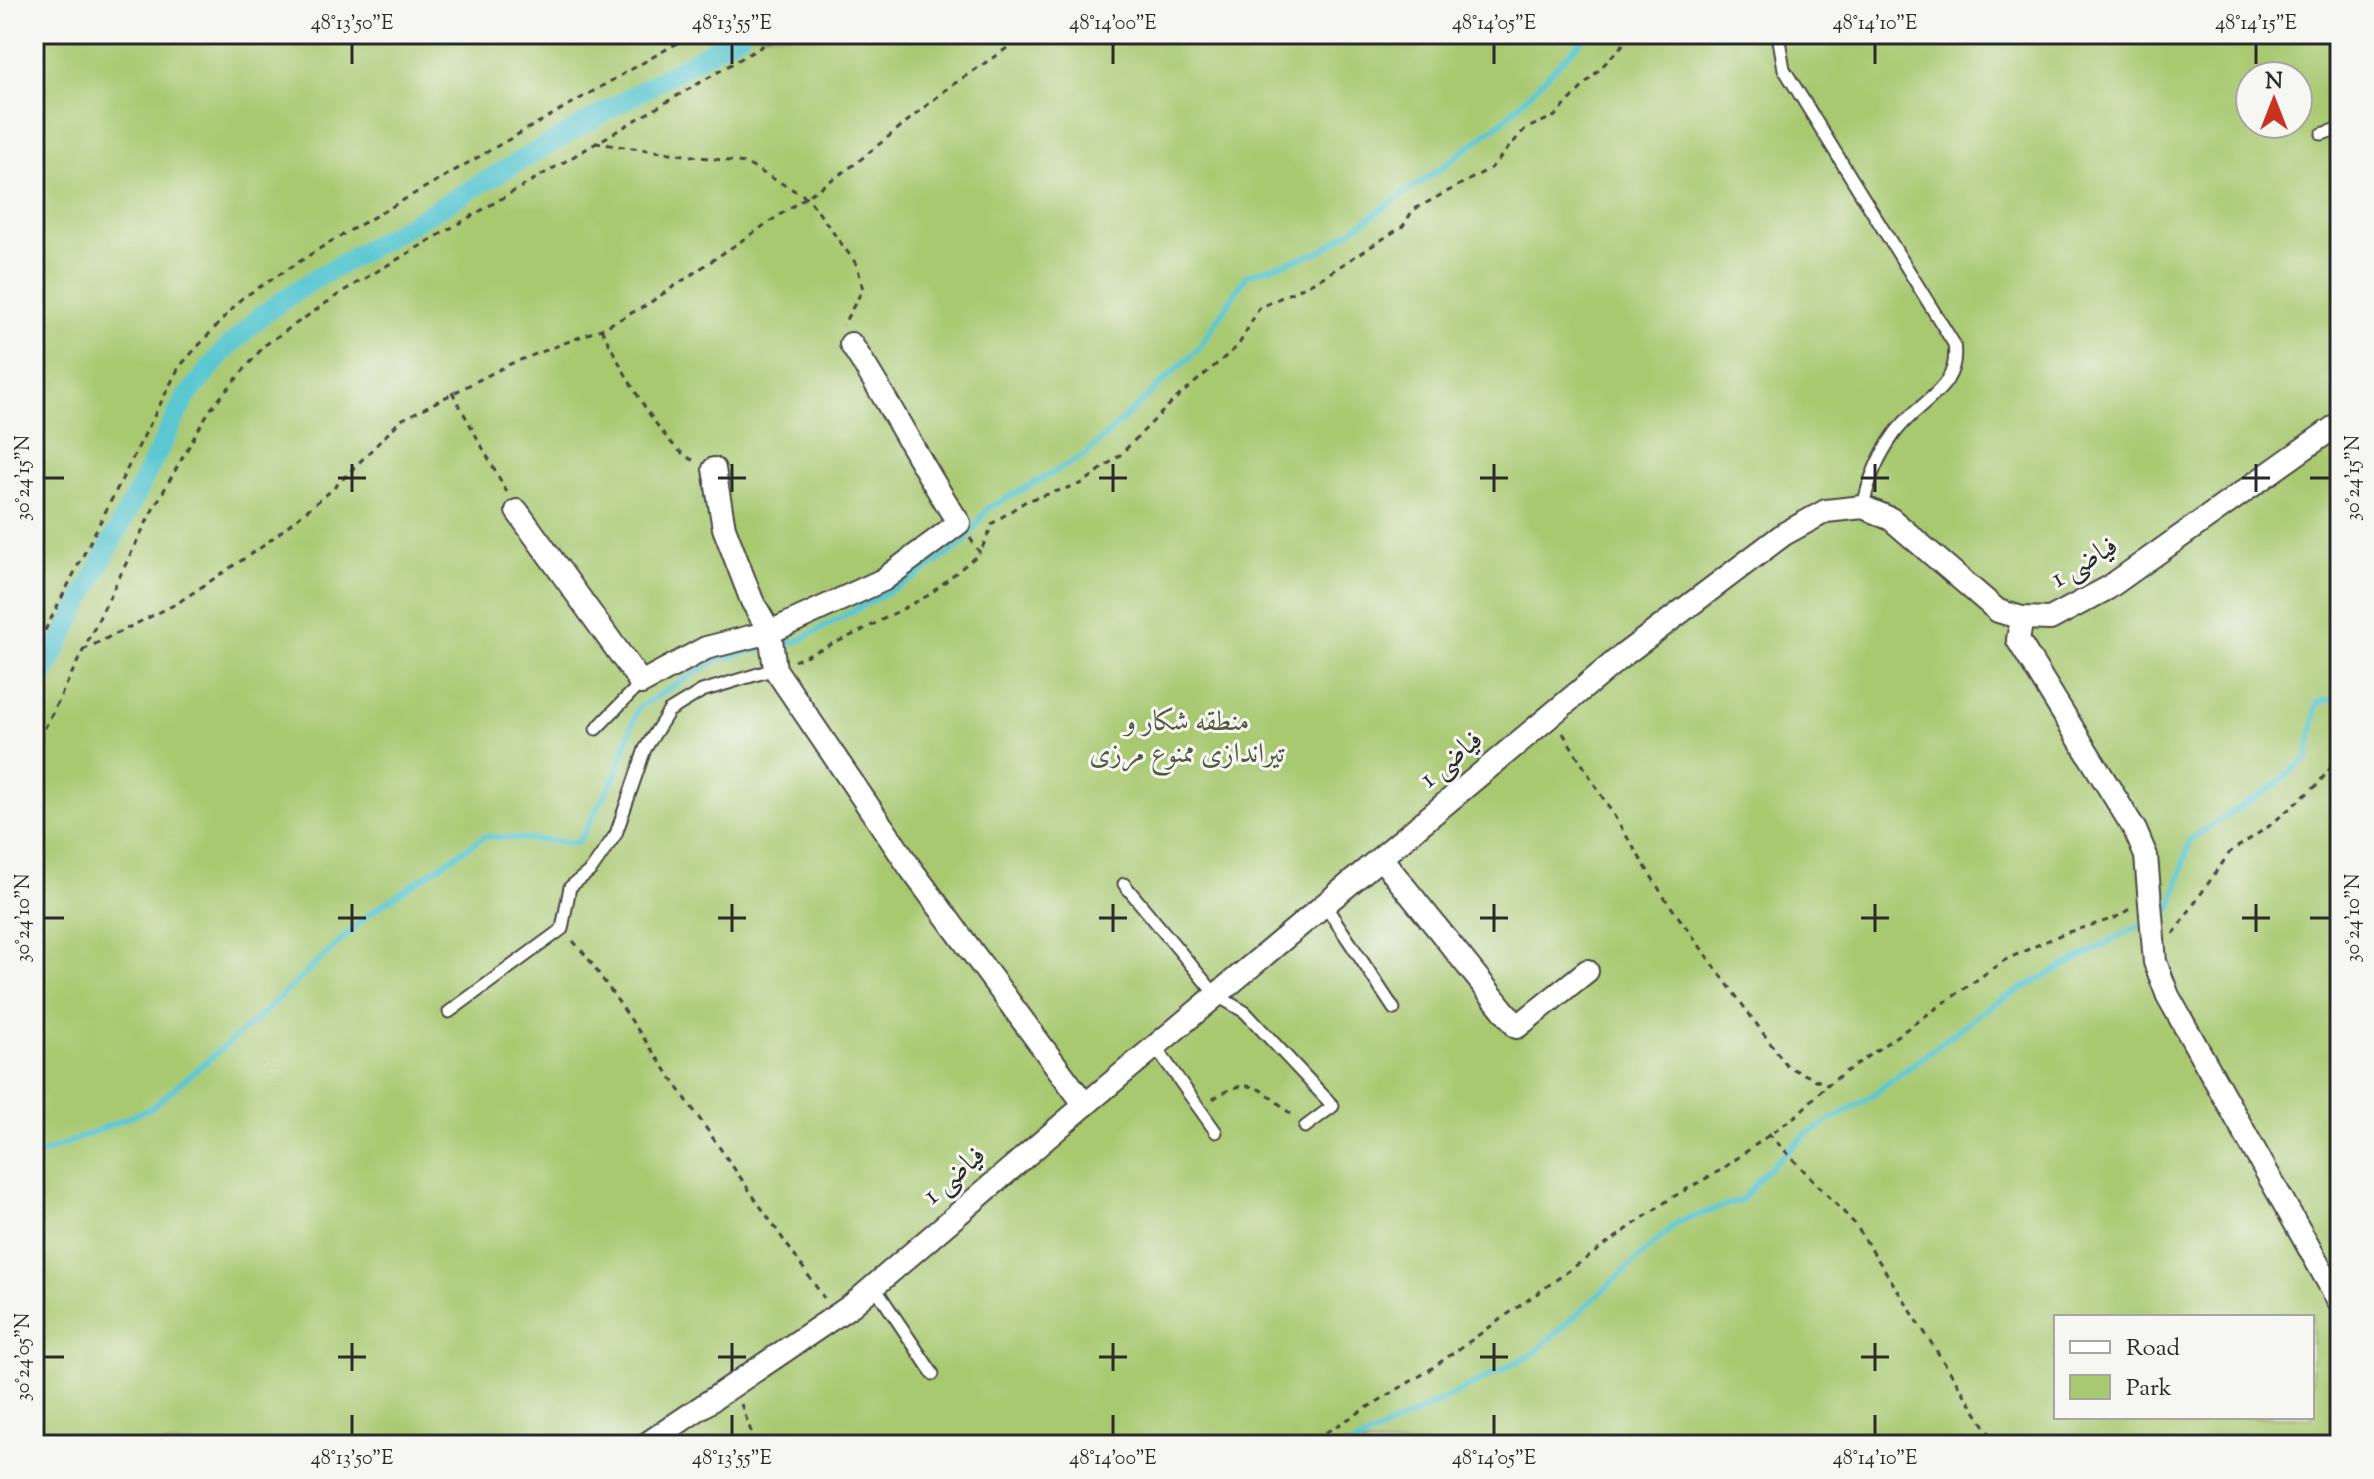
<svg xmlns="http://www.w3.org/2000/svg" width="2374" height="1479" font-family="'Sorts Mill Goudy',Amiri,serif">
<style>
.green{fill:#a9c971;stroke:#6a7a4e;stroke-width:2;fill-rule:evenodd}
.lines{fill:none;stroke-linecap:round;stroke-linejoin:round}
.stream{stroke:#5ac7d1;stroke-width:6}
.canal{stroke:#5ac7d1;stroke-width:20}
.service-casing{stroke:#484743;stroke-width:15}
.minor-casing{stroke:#484743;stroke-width:26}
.path{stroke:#484743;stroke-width:3;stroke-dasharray:6 6;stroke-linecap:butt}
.service{stroke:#fff;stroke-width:11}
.minor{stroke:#fff;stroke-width:22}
.ticks{fill:none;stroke:#2b2b2b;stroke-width:3}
.labels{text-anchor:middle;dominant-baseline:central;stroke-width:6;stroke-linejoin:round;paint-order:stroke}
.street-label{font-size:28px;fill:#2b2b2b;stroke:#f6f6f2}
.park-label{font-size:28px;fill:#515a40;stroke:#f6f6f2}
.neatline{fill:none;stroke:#2b2b2b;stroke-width:3}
.ticks-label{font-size:20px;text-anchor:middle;fill:#2b2b2b}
</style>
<rect width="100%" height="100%" fill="#f6f6f2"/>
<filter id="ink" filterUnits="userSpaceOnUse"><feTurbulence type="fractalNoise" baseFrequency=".0125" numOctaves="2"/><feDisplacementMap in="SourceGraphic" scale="16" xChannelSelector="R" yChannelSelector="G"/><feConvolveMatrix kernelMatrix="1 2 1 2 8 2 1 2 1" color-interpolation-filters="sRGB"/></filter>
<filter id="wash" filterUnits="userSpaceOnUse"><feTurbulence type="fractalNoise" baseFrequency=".006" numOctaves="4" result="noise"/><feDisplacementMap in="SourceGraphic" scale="32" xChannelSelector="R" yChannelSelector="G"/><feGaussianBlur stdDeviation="1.8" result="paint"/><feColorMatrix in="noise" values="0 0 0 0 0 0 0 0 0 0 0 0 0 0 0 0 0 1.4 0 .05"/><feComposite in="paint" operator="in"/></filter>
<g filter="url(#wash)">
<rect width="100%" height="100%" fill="#ede5cb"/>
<path class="green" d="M34 34H2340V1445H34ZM2250 76H2298V124H2250ZM2056 1317H2312V1417H2056Z"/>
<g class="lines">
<g class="stream">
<path d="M2156 917 2171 909 2190 839 2275 785 2308 757 2317 703 2340 697"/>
<path d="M34 1157 151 1108 258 1018 370 913 485 836 578 843 615 777 638 708 718 659 798 641 915 577 963 544 987 509 1085 455 1198 349 1247 275 1320 252 1444 166 1504 120 1588 34"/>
<path d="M1353 1445 1533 1354 1678 1222 1742 1200 1763 1174 1804 1136 1870 1097 1990 1006 2146 922"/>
</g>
<path class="canal" d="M34 693 185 399 223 352 262 315 305 285 740 34"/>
</g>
</g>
<g filter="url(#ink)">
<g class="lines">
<g class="service-casing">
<g id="service">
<path d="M1778 34 1784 69 1954 344C1961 390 1919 400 1895 433 1878 457 1869 478 1863 507"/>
<path d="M2322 134 2340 128"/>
<path d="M596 729 641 683"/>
<path d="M1124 884 1216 995 1245 1012 1333 1106 1305 1127"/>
<path d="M1325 905 1394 1009"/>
<path d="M449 1012 562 929 570 887 591 870 616 834 645 749 669 711 702 691 775 669"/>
<path d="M1155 1046 1216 1132"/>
<path d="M874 1286 933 1374"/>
</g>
</g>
<g class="minor-casing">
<g id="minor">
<path d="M714 469 724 528 752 601 770 632 775 669 911 869 1085 1105"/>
<path d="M517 511 641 683 706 648 770 632 883 580 959 523C920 465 890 402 851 344"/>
<path d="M2022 618 2018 640 2135 830 2146 856 2155 962 2168 996 2340 1303"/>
<path d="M1381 858 1517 1027 1587 971"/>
<path d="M645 1445 852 1305 1085 1105 1617 660 1784 534 1826 511 1863 507 1891 519 1998 611 2022 618 2050 619 2108 588 2340 423"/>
</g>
</g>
<g class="path">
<path d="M595 143 745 163 808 198 857 265 863 289 843 325"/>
<path d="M601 329C620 363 660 447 695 461"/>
<path d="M452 392 508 494"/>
<path d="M970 538 980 553 993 523 1026 501 1083 483 1120 455 1173 401 1238 346 1259 308 1320 279 1403 226 1413 210 1491 168 1525 129 1555 116 1633 34"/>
<path d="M83 650 176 604 263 546 332 490 401 420 510 364 601 329 645 306 855 164 948 88 1016 42 1035 34"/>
<path d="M34 652 179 367 241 299 330 242 693 34"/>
<path d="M794 661 857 633 929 595 980 553"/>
<path d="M1563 733 1664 897 1787 1066 1827 1085 2005 960 2062 934 2115 918 2131 908"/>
<path d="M34 750 151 513 209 411 265 345 345 290 783 34"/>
<path d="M2173 934 2230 852 2268 827 2317 785 2340 756"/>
<path d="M573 941 588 958 824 1298"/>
<path d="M1213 1099C1251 1073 1263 1090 1294 1117"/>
<path d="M1768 1133 1855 1224 1997 1445"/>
<path d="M741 1404 756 1445"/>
<path d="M1305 1445 1428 1371 1671 1198 1721 1170 1798 1114 1827 1085"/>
</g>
<use href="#service" class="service"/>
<use href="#minor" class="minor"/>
</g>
</g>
<path class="ticks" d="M352 44V64M732 44V64M1113 44V64M1494 44V64M1875 44V64M2256 44V64M352 464V492M732 464V492M1113 464V492M1494 464V492M1875 464V492M2256 464V492M44 478H64M338 478H366M718 478H746M1099 478H1127M1480 478H1508M1861 478H1889M2242 478H2270M2310 478H2330M352 904V932M732 904V932M1113 904V932M1494 904V932M1875 904V932M2256 904V932M44 918H64M338 918H366M718 918H746M1099 918H1127M1480 918H1508M1861 918H1889M2242 918H2270M2310 918H2330M352 1343V1371M732 1343V1371M1113 1343V1371M1494 1343V1371M1875 1343V1371M44 1357H64M338 1357H366M718 1357H746M1099 1357H1127M1480 1357H1508M1861 1357H1889M352 1415V1435M732 1415V1435M1113 1415V1435M1494 1415V1435M1875 1415V1435"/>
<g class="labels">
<g class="street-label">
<text transform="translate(2085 563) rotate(-31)">فیاضی 1</text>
<text transform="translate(1452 760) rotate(-40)">فیاضی 1</text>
<text transform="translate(955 1176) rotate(-41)">فیاضی 1</text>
</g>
<g class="park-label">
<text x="1187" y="723">منطقه شکار و<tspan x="1187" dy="32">تیراندازی ممنوع مرزی</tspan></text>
</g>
</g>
<rect width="2374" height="1479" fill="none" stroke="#f6f6f2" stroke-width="88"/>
<rect x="2054" y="1315" width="260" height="104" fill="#f6f6f2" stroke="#a5a5a2" stroke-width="2"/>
<rect x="2070" y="1341" width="40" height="12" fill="#ffffff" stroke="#a5a5a2" stroke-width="2"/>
<text x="2126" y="1355" font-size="24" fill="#2b2b2b">Road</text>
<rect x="2070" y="1375" width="40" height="24" fill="#a9c971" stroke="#a5a5a2" stroke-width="2"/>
<text x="2126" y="1395" font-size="24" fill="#2b2b2b">Park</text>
<g transform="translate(2274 100)"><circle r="38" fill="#f6f6f2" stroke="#a5a5a2" stroke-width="2"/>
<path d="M0-6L14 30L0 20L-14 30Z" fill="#c8321e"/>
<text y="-12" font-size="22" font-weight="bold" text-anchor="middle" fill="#2b2b2b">N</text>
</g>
<rect x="44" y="44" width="2286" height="1391" class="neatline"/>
<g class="ticks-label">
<text x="352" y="29">48°13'50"E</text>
<text x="732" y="29">48°13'55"E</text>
<text x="1113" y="29">48°14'00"E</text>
<text x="1494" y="29">48°14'05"E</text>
<text x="1875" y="29">48°14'10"E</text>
<text x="2256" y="29">48°14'15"E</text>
<text transform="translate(22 478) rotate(-90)" y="7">30°24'15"N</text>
<text transform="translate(2352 478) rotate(-90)" y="7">30°24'15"N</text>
<text transform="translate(22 918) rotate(-90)" y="7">30°24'10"N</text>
<text transform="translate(2352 918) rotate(-90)" y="7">30°24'10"N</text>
<text transform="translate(22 1357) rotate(-90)" y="7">30°24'05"N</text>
<text x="352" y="1464">48°13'50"E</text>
<text x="732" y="1464">48°13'55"E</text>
<text x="1113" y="1464">48°14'00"E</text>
<text x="1494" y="1464">48°14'05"E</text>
<text x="1875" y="1464">48°14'10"E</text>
</g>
</svg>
